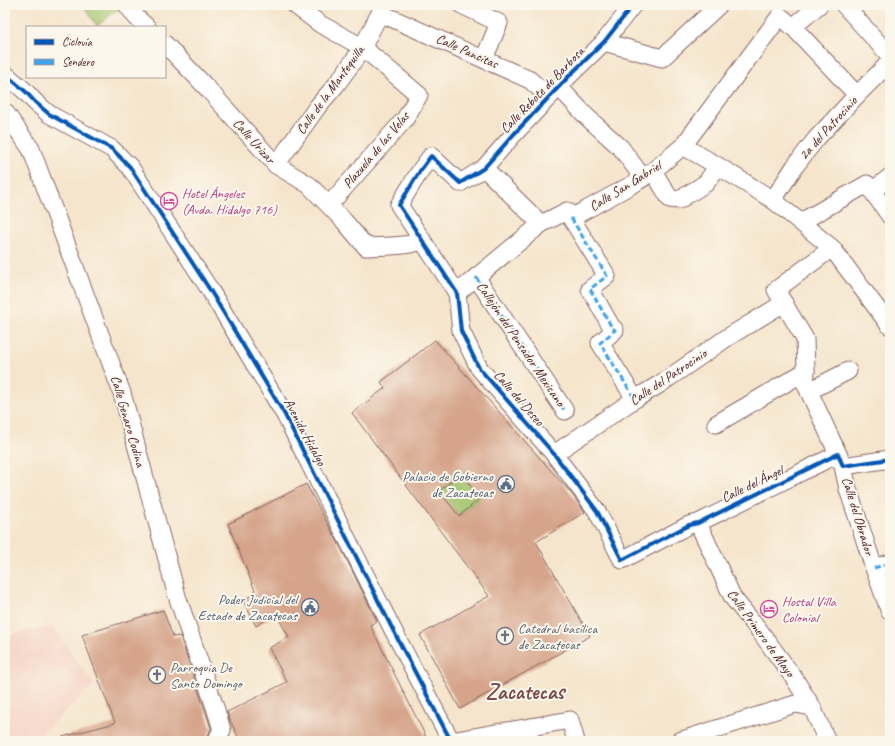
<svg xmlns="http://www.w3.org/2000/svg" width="895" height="746" font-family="Caveat,sans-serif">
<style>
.built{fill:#f5d2c3}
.green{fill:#a2c36b;stroke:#76714b}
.building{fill:#d6a48a;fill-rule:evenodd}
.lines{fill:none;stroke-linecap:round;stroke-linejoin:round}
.minor-casing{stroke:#866463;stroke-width:19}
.minor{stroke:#fff;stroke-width:17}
.quiet{stroke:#40a2eb;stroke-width:3;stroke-dasharray:6 3;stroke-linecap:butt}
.cycleway-casing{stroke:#fbf7ec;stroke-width:6}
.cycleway{stroke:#0057b8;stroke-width:4}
.labels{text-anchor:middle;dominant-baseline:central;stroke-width:4;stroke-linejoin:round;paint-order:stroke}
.street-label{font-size:14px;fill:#4a1f2b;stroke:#fbf7ec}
.hotel-label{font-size:14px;fill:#b23c85;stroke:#fbf7ec;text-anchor:start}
.service-label{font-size:14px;fill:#4e5e75;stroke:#fbf7ec;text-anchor:end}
.worship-label{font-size:14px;fill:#5b616d;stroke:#fbf7ec;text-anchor:start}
.town-label{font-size:22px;font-weight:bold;fill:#7b4e4c;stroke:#fbf7ec}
</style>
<rect width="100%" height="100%" fill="#fbf7ec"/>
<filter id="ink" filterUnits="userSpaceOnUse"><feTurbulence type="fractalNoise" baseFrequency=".025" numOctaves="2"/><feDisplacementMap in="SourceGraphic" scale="8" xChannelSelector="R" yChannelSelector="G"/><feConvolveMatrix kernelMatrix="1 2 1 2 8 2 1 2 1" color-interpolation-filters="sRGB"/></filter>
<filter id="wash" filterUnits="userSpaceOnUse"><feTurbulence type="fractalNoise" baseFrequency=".012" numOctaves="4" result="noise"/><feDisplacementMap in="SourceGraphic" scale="16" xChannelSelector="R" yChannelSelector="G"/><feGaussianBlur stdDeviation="0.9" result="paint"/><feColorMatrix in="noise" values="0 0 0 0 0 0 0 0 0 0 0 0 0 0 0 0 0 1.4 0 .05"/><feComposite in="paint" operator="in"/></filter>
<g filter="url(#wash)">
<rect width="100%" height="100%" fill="#f5e5cc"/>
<path class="built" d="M53 627 94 685 42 733 45 741H5V635Z"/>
<g class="green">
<path d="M83 5H124L97 26Z"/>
<path d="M460 474 481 498 459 516 439 491Z"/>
</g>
<g id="blocks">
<g class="building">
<path d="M435 340 571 493 585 512 536 542 590 636 460 709 420 635 489 596 352 413 385 388 381 382ZM460 474 481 498 459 516 439 491Z"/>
<path d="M306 484 341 548 377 621 370 625 428 741H240L229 718 227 712 287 682 269 648 289 637 276 614 256 626 243 600 256 593 228 524Z"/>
<path d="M163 610 173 637 180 636 206 713 211 728 206 741H63L62 737 115 723 82 635Z"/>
</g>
</g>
</g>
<g filter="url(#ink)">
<use href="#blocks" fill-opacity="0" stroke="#866463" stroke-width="1"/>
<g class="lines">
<g class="minor-casing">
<g id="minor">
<path d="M127 5 137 18 147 27"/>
<path d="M295 5 320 24 362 47 419 95 405 119 329 205"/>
<path d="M462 5 499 23 484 59"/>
<path d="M633 5 604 42 571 74 514 134 484 168 460 183 431 156 420 171 399 205 457 293 461 331 479 368 554 454 597 511 622 560 689 525 698 523 838 454 843 466 890 459"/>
<path d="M844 5 890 56"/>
<path d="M793 27 819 5"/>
<path d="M604 42 662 58 719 5"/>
<path d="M165 44 207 88 276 165 309 185 344 221 366 247C385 246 404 247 422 241"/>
<path d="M5 74 25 91 35 102 49 114 112 149 130 167 210 290 285 415 392 628 451 741"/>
<path d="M559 87 587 117 621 148 643 178"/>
<path d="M5 112 31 149 122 393 177 596 216 710 222 730 216 741"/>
<path d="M683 146 718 166 773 200 832 248 890 326"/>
<path d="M276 165 318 106 336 85 360 52 380 13 530 80 549 97"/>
<path d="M484 168 541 224"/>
<path d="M653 171 670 199 679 200 706 183 718 166"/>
<path d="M872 191 890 177"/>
<path d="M773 200 795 166 816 139 857 95 890 62"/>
<path d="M571 218 607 276 590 289 611 326 615 330 600 343 635 399"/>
<path d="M801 222 867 184 890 216"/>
<path d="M832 248 776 290 805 339 806 371 805 383 838 454"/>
<path d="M476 277 565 411"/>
<path d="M457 293 541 224 567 211 571 218 635 183 653 171 683 146 780 16 793 27 857 95"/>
<path d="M809 391 848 371"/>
<path d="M716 424 806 371"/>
<path d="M554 454 635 399 660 384 728 337 784 303"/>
<path d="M843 466 848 489 874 568 890 612"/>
<path d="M698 523 733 598 759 630 794 678 812 707 827 741"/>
<path d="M874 568 890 563"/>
<path d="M451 741 570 720 576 741"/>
<path d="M679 741 795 704 812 707"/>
</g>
</g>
<use href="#minor" class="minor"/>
<g class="quiet">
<path d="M571 218 607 276 590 289 611 326 615 330 600 343 635 399"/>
<path d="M476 277 565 411"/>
<path d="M874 568 890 563"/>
</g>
<g class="cycleway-casing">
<g id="cycleway">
<path d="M633 5 604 42 571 74 514 134 484 168 460 183 431 156 420 171 399 205 457 293 461 331 479 368 554 454 597 511 622 560 689 525 698 523 838 454 843 466 890 459"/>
<path d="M5 74 25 91 35 102 49 114 112 149 130 167 210 290 285 415 392 628 451 741"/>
</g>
</g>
<use href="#cycleway" class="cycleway"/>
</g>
</g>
<defs>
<g id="hotel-ring" transform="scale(0.9)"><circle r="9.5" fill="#fbf7ec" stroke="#d1479c" stroke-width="1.5"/><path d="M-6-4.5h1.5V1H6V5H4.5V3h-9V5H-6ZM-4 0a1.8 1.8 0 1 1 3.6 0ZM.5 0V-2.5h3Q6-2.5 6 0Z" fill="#d1479c"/></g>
<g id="civic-ring" transform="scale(0.9)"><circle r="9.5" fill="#fbf7ec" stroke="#5c6f8a" stroke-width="1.5"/><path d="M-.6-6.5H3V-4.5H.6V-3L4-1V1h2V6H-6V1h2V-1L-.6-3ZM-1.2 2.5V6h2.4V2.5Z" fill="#5c6f8a"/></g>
<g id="church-ring" transform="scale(0.9)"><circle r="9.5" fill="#fbf7ec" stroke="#6b7280" stroke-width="1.5"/><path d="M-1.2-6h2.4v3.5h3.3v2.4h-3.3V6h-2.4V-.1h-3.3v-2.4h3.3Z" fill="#6b7280"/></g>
</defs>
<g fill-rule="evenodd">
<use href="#hotel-ring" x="169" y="201"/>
<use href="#civic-ring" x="506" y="484"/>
<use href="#civic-ring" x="310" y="607"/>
<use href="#hotel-ring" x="769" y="609"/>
<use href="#church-ring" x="505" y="636"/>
<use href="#church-ring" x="157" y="675"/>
</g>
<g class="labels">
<g class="street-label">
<text transform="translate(467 51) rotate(24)">Calle Pancitas</text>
<text transform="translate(330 90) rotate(-54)">Calle de la Mantequilla</text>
<text transform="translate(542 90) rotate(-46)">Calle Rebote de Barbosa</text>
<text transform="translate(828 128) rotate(-48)">2a del Patrocinio</text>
<text transform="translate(254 141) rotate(48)">Calle Urizar</text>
<text transform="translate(376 150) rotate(-50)">Plazuela de las Velas</text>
<text transform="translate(625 186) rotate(-32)">Calle San Gabriel</text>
<text transform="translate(521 344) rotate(56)">Callejón del Pensador Mexicano</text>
<text transform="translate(668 377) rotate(-34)">Calle del Patrocinio</text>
<text transform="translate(519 398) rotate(49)">Calle del Deseo</text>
<text transform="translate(128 421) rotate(74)">Calle Genaro Codina</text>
<text transform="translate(305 432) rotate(62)">Avenida Hidalgo</text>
<text transform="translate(752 484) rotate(-26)">Calle del Ángel</text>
<text transform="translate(858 516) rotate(73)">Calle del Obrador</text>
<text transform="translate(761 633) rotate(54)">Calle Primero de Mayo</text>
</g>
<g class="hotel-label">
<text x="182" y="193">Hotel Ángeles<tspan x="182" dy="16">(Avda. Hidalgo 716)</tspan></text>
<text x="782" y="601">Hostal Villa<tspan x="782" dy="16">Colonial</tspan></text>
</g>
<g class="service-label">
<text x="493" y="476">Palacio de Gobierno<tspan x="493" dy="16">de Zacatecas</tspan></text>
<text x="297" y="599">Poder Judicial del<tspan x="297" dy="16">Estado de Zacatecas</tspan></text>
</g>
<g class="worship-label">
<text x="518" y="628">Catedral basílica<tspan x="518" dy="16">de Zacatecas</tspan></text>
<text x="170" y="667">Parroquia De<tspan x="170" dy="16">Santo Domingo</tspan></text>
</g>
<g class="town-label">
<text x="525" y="692">Zacatecas</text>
</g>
</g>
<rect width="895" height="746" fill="none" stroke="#fbf7ec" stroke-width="20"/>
<rect x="26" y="26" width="140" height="52" fill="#fbf7ec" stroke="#b4a19f"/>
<rect x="34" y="39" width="20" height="6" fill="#0057b8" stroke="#b4a19f"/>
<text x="62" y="46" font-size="12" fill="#4a1f2b">Ciclovía</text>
<rect x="34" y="59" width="20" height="6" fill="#40a2eb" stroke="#b4a19f"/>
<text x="62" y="66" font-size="12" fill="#4a1f2b">Sendero</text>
</svg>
